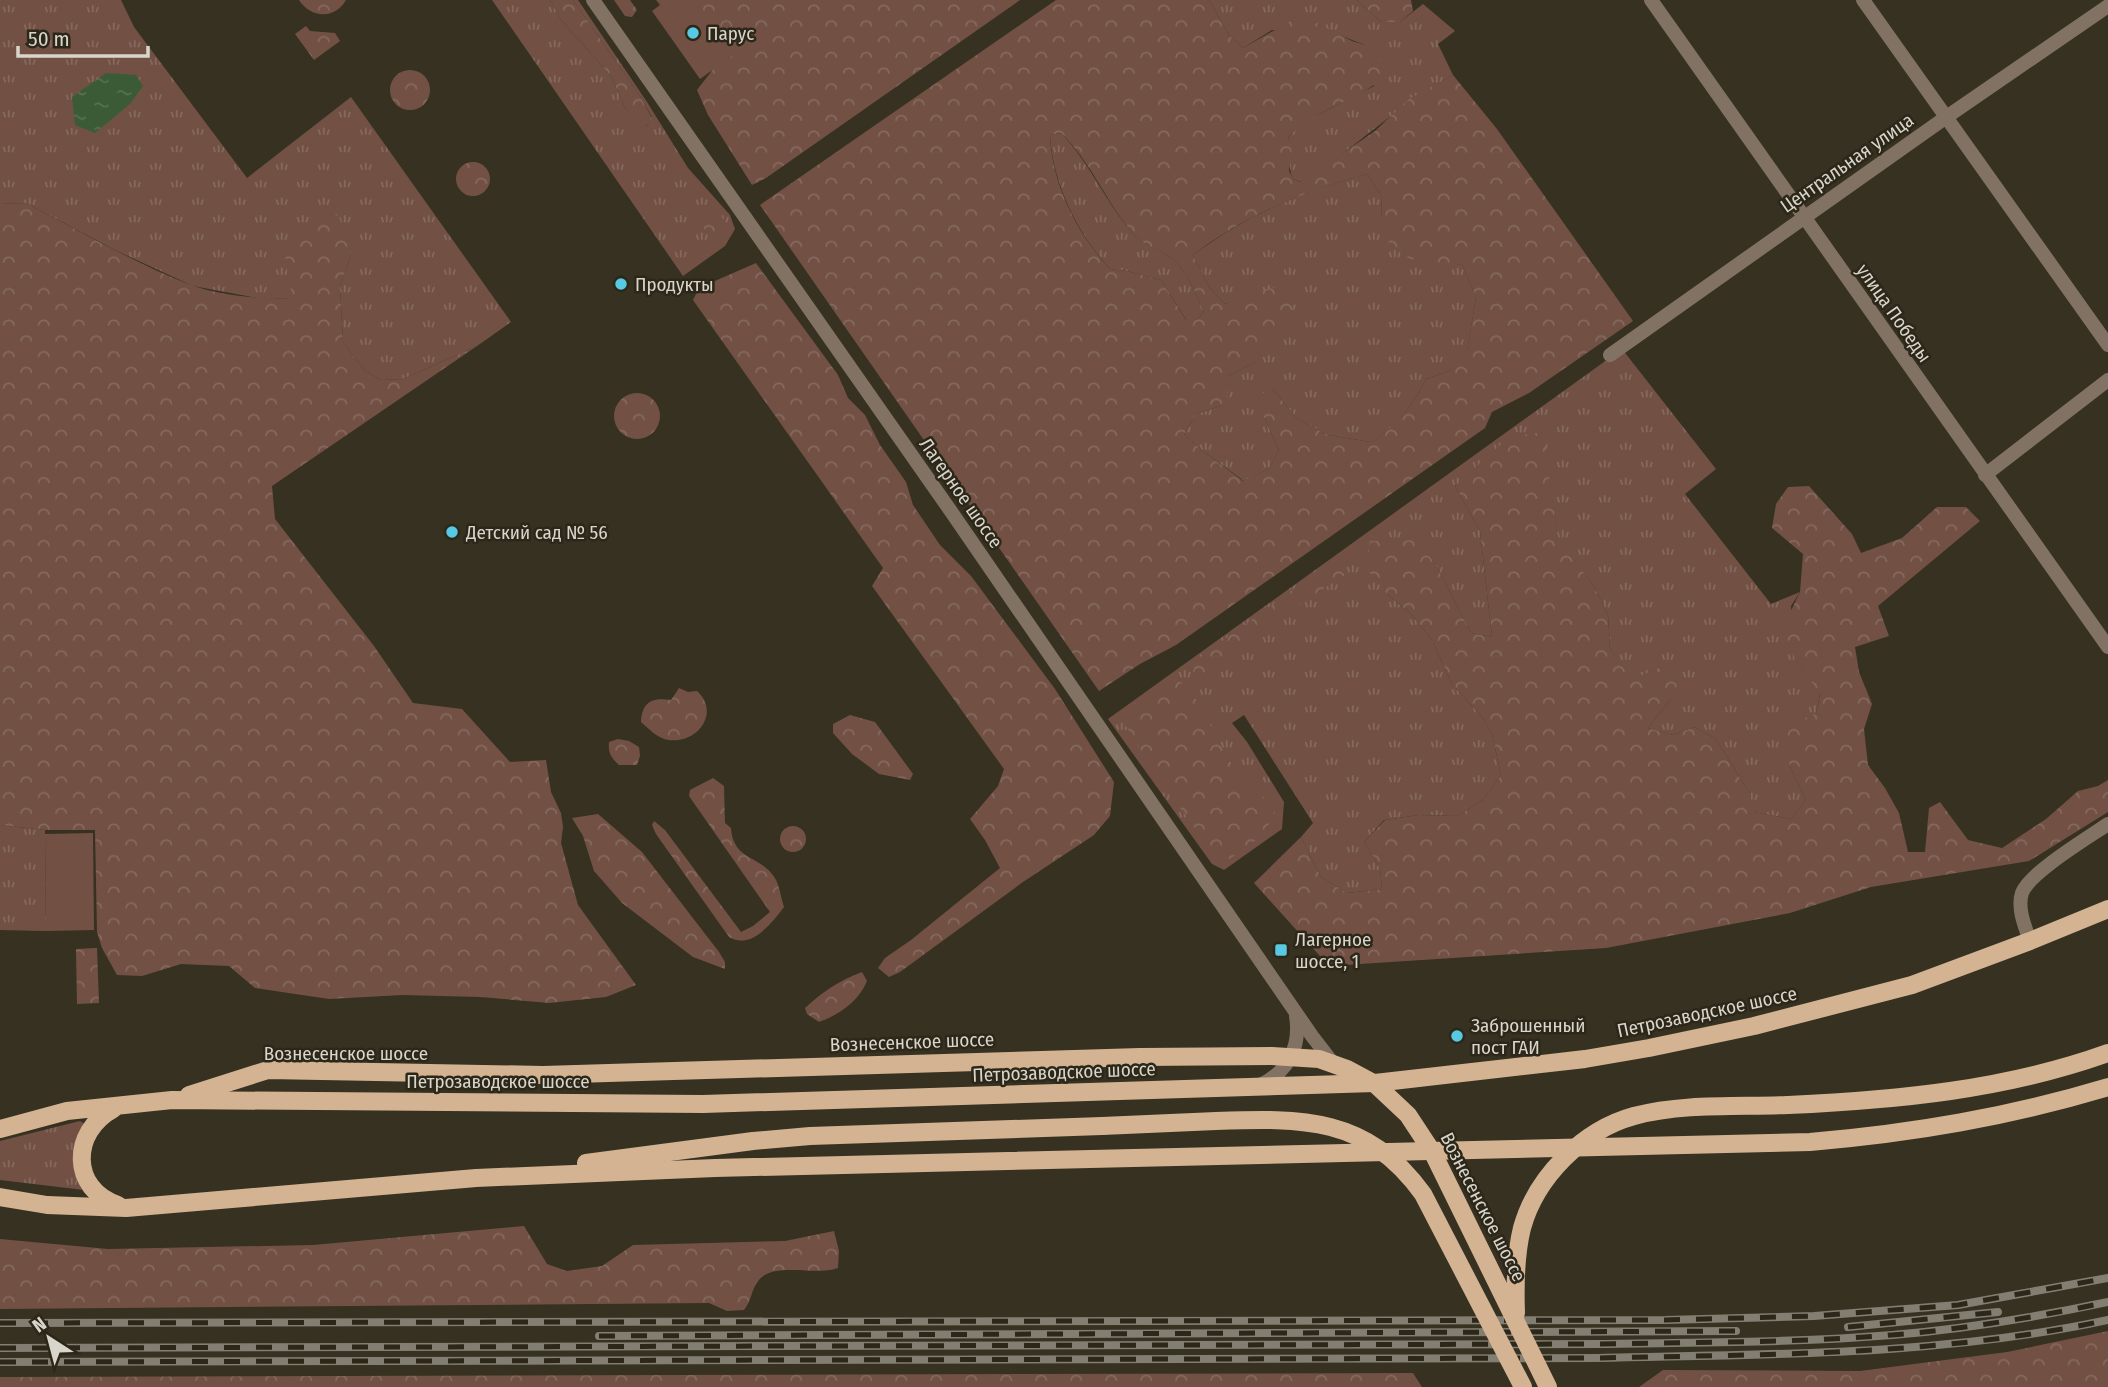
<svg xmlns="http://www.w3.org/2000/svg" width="2108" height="1387" font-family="'Fira Sans Condensed',sans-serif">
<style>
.grass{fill:url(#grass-tufts)}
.forest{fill:url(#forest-crowns);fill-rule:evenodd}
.garden{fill:#725144}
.water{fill:url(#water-ripples)}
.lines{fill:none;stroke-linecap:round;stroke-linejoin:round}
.minor{stroke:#827263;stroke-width:14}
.tertiary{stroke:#827263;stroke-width:14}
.primary{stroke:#d3b392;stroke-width:18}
.rail-casing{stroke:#827e71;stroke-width:8}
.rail{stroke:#2c2718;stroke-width:5;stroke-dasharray:16;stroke-linecap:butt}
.primary-bridge{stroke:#d3b392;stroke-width:18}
.poi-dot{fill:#57c9e2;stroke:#2c2718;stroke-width:2.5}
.labels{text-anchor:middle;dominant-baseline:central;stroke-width:5;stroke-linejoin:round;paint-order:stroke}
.poi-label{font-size:19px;fill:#d8d5cb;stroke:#2c2718;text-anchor:start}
.street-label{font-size:19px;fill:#d8d5cb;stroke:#2c2718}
</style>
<defs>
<pattern id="grass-tufts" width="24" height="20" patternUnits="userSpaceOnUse" patternTransform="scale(1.75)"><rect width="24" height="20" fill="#725144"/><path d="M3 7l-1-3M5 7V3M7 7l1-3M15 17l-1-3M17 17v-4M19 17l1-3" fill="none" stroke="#85695e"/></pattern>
<pattern id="forest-crowns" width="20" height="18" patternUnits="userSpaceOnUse" patternTransform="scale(1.75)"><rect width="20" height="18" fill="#725144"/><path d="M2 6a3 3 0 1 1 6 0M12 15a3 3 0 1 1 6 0" fill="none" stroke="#85695e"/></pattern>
<pattern id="water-ripples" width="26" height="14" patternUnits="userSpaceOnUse" patternTransform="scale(1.75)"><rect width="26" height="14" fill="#3b5a36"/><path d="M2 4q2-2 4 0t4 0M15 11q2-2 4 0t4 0" fill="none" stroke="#577152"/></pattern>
</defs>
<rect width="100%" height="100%" fill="#363121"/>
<g class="grass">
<path d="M0 0H121L134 27 247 178 351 97 511 322 477 346 403 379 381 380 364 370 343 342 340 287 351 254 292 298 262 299 193 286 117 251 26 203 0 204Z"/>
<path d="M492 0H550L562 21 611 76 625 108 646 127 652 117 640 96 573 0H578L647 102 688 168 730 215 735 229 725 246 683 276Z"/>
<path d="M1209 0H1357L1381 22H1400L1423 4 1455 31 1438 44 1453 75C1398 104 1354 150 1301 182L1293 179C1287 167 1292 152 1288 137L1302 123 1374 86 1365 45 1337 34 1272 30 1243 48 1229 35Z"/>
<path d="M1061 133C1089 162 1104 199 1130 230 1142 246 1156 247 1170 257 1188 271 1195 292 1204 312L1196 320 1187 321 1161 280 1127 271 1110 269C1077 232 1053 185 1050 135Z"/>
<path d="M1367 174 1381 195 1382 219 1438 261 1462 265 1476 297 1467 352 1449 371 1426 379C1412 406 1397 427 1371 442L1328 435 1297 419 1272 388 1264 417 1279 450 1269 469 1244 481 1203 451 1184 434 1196 414 1220 406 1226 377 1255 362 1240 299 1225 304 1209 287 1193 255C1250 213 1299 193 1367 174Z"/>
<path d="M1622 349 1716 469 1685 494 1771 604 1800 592 1791 606 1795 659 1820 693 1816 714 1788 762 1806 800 1791 819 1753 812 1750 794 1716 739 1694 727 1673 735 1648 728 1671 699 1660 667 1632 681 1610 648 1608 615 1594 586 1558 540 1542 432 1455 486 1480 531 1492 637 1471 633 1437 567 1419 541 1387 594 1411 614 1432 640 1452 684 1482 717 1492 734 1501 775 1483 800 1457 816 1419 815 1384 820 1364 842 1380 868 1382 889 1347 893 1321 877 1301 837 1313 823 1244 715 1232 723 1247 742 1284 802 1282 829 1224 870 1212 864 1108 719Z"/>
<path d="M0 825 45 830 46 931 0 930Z"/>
<path d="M80 1121 85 1124C76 1151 68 1163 84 1190L0 1180V1141Z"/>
</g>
<g class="forest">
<path d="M299 0H346C335 20 310 18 299 0Z"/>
<path d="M550 0H573L640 96 652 118 645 128 625 108 611 76 562 21Z"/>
<path d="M614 0H630L637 10 632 17 625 16Z"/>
<path d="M691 0H1020L766 178 752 185 708 115 697 90 714 68Z"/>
<path d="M1056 0H1209L1229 35 1243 48 1294 19 1311 20 1352 41 1365 45 1383 64 1388 74C1359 101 1316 108 1288 137L1292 153 1289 171 1293 179 1300 182 1375 131 1409 99 1453 75 1497 129 1633 321 1529 393 1492 412 1485 428 1176 645 1140 664 1099 691 760 205ZM1061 133C1090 161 1105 199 1130 230 1142 246 1155 247 1170 257 1188 271 1195 292 1204 312L1196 320H1186L1161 280 1127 271 1110 269C1077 233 1052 185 1050 135ZM1367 174 1381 195 1382 219 1390 246 1410 259 1462 265 1476 297 1467 351 1449 371 1426 379C1413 405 1396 427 1371 442L1328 435 1297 419 1272 388 1258 396 1264 417 1279 450 1269 469 1243 481 1203 451 1184 434 1196 414 1220 406 1228 396 1226 377 1255 362 1292 323 1293 303 1281 286 1259 291 1225 304 1209 287 1193 255C1247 214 1303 192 1367 174Z"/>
<path d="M1357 0H1411L1413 11 1400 22H1381Z"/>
<path d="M306 26 310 31 335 33 340 41 314 60 295 34Z"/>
<circle cx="410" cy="90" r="20"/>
<circle cx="473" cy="179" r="17"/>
<path d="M26 203C80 231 134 263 191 285 218 295 263 300 292 298L284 250 338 213 351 254 340 287 343 342 364 370 381 380 403 379 477 346 272 486 275 519 374 646 413 703 462 709 510 762 546 760 551 792 561 813 563 827 561 843 578 905 636 985 606 997 549 1003 481 997 402 995 329 999 255 988 229 966 181 964 142 976 117 975 102 948 97 932 95 830H45L0 825V204Z"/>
<path d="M708 211 717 212 725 221 720 233 714 236 704 229 702 220Z"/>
<path d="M756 263 838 375 848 398 865 415 880 445 906 482 913 505 940 545 971 576 1055 689 1114 782 1110 816 1094 835 1023 882 900 972 889 977 878 968 885 958 911 940 1000 868 985 840 970 819 998 786 1004 769 872 586 883 568 693 300 699 288Z"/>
<circle cx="637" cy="416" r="23"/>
<path d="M1543 432 1558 539 1594 586 1608 615 1610 648 1632 680 1660 667 1681 676 1671 699 1648 728 1673 735 1694 727 1716 739 1750 794 1754 812 1791 819 1806 800 1788 762 1784 726 1816 714 1820 694 1795 659 1783 627 1800 592 1803 554 1772 528 1776 504 1788 487 1809 486 1852 534 1861 553 1902 538 1937 507H1966L1980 521 1878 606 1889 636 1855 647 1859 672 1872 704 1864 729 1868 765 1885 788 1899 813 1908 852H1925L1929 808 1940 802 1968 840 2002 848 2046 819 2078 791 2098 786 2108 780V812L2029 861 1871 887 1790 913 1606 948 1329 966 1254 883 1301 837 1321 877 1347 893 1382 889 1380 868 1364 842 1385 820 1419 815 1457 816 1483 800 1501 775 1492 734 1482 717 1452 684 1432 640 1411 614 1387 594 1366 568 1370 541 1419 540 1437 567 1471 633 1492 637 1480 531 1455 486 1509 437Z"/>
<path d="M1335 559 1344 566V576C1295 605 1249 641 1205 678L1192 676 1196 660Z"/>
<path d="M1173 673 1196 699 1243 785 1269 800 1275 817 1253 843 1230 859 1214 852 1194 827 1157 776 1119 715Z"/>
<path d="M679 688 688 692 697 691C721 713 697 744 669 740 658 739 648 728 641 722 642 702 652 697 671 700Z"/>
<path d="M850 715 875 722 913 774 910 780 879 774 852 754 833 733V724Z"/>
<path d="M618 739 629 741 639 747 640 756 637 765H619C611 758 608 753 609 742Z"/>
<path d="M713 778 724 786 725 823 731 828C733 862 763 855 776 880 780 888 781 898 784 907 771 924 751 950 729 937L656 834 652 825 654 821 665 830 741 932 753 926 770 912 689 796 690 790Z"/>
<path d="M598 814 642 852 719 952 725 962V969L693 957 622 903 594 871 583 836 572 818Z"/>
<circle cx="793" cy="839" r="13"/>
<path d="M97 948 99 1003 77 1004 76 949Z"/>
<path d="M862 972 867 981C859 1001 839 1015 819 1022L807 1014 805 1008C822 992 840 980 862 972Z"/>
<path d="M524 1226 547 1264 567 1271 602 1266 633 1245 785 1241 834 1231 839 1251 838 1268C815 1276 779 1263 762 1277 751 1286 753 1299 744 1310L727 1311 709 1303 0 1309V1239L108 1249 313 1245Z"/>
<path d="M2108 1331V1387H1639L1663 1370 1860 1371 2007 1352Z"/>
<path d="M1413 1373 1422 1387H0V1377Z"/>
</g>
<g class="garden">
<path d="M656 0H696L735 54 700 79 652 11 660 5Z"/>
<path d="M93 833 94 930 46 931 45 834Z"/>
</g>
<path class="water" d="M106 73 136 75 143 86 130 104 95 133 75 125 72 97Z"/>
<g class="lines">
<g class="minor">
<path d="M1651 0 2108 647"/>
<path d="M1863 0 2108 345"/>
<path d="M1610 355 1945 118 2108 6"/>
<path d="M1985 475 2108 380"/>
<path d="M2030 941C2025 927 2017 908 2022 893 2029 873 2089 837 2108 824"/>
</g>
<g class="tertiary">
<path d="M593 0 950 510 1312 1036 1336 1067"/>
<path d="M1258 1086C1288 1073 1301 1047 1296 1016"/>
</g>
<g class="primary">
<path d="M189 1095 268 1070 543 1075 1140 1057"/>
<path d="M1788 1105C1897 1100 2005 1090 2108 1053"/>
<path d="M113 1109C71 1132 70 1189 118 1205"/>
<path d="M0 1129 67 1111 172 1100 703 1104 1375 1083 1585 1059 1649 1048 1754 1026 1912 985 2030 941 2108 909"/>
<path d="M586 1163 753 1141 810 1136 1102 1126"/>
<path d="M0 1197 47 1205 126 1208 476 1178 715 1168 1810 1142C1914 1133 2008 1117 2108 1087"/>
</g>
<g class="rail-casing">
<g id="rail">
<path d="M0 1323 1665 1320 1814 1316 1958 1305 2108 1278"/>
<path d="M1848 1327 1998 1312"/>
<path d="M599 1336 1736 1331"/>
<path d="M0 1348 1599 1344C1697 1342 1795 1343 1892 1335 1965 1329 2037 1317 2108 1302"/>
<path d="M0 1362 1599 1358C1769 1354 1941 1356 2108 1320"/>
</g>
</g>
<use href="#rail" class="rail"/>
<g class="primary-bridge">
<path d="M1140 1057 1272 1056 1319 1059 1347 1069 1375 1084 1408 1115 1433 1153 1548 1387"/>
<path d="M1102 1126C1140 1124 1178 1123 1216 1121 1302 1118 1367 1116 1423 1194L1523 1387"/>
<path d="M1516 1313C1515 1285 1515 1256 1522 1228 1536 1177 1583 1130 1634 1116 1683 1103 1738 1107 1788 1105"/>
</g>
</g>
<g class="poi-dot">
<circle cx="693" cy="33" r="7"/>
<circle cx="621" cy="284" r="7"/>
<circle cx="452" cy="532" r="7"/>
<rect x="1274" y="943" width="14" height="14" rx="3.5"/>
<circle cx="1457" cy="1036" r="7"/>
</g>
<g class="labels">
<g class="poi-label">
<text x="707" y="33">Парус</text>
<text x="635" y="284">Продукты</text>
<text x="466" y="532">Детский сад № 56</text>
<text x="1295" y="939">Лагерное<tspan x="1295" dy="22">шоссе, 1</tspan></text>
<text x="1471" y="1025">Заброшенный<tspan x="1471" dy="22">пост ГАИ</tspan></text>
</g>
<g class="street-label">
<text transform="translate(1847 163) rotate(-35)">Центральная улица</text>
<text transform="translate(1894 313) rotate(55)">улица Победы</text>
<text transform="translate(961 493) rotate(55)">Лагерное шоссе</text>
<text transform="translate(1707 1012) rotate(-12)">Петрозаводское шоссе</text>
<text transform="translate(912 1042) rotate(-2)">Вознесенское шоссе</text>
<text x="346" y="1053">Вознесенское шоссе</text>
<text transform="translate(1064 1072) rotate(-2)">Петрозаводское шоссе</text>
<text x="498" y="1081">Петрозаводское шоссе</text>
<text transform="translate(1483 1207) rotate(63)">Вознесенское шоссе</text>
</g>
</g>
<g transform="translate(49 1338) rotate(324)" stroke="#2c2718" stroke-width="5" paint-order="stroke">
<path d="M0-5L12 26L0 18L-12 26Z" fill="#d8d5cb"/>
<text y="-10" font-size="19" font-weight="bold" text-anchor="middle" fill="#d8d5cb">N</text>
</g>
<path d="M18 46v10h130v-10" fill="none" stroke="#d8d5cb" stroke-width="3.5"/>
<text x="28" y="46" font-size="21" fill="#d8d5cb" stroke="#2c2718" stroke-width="5" paint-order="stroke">50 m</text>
</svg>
